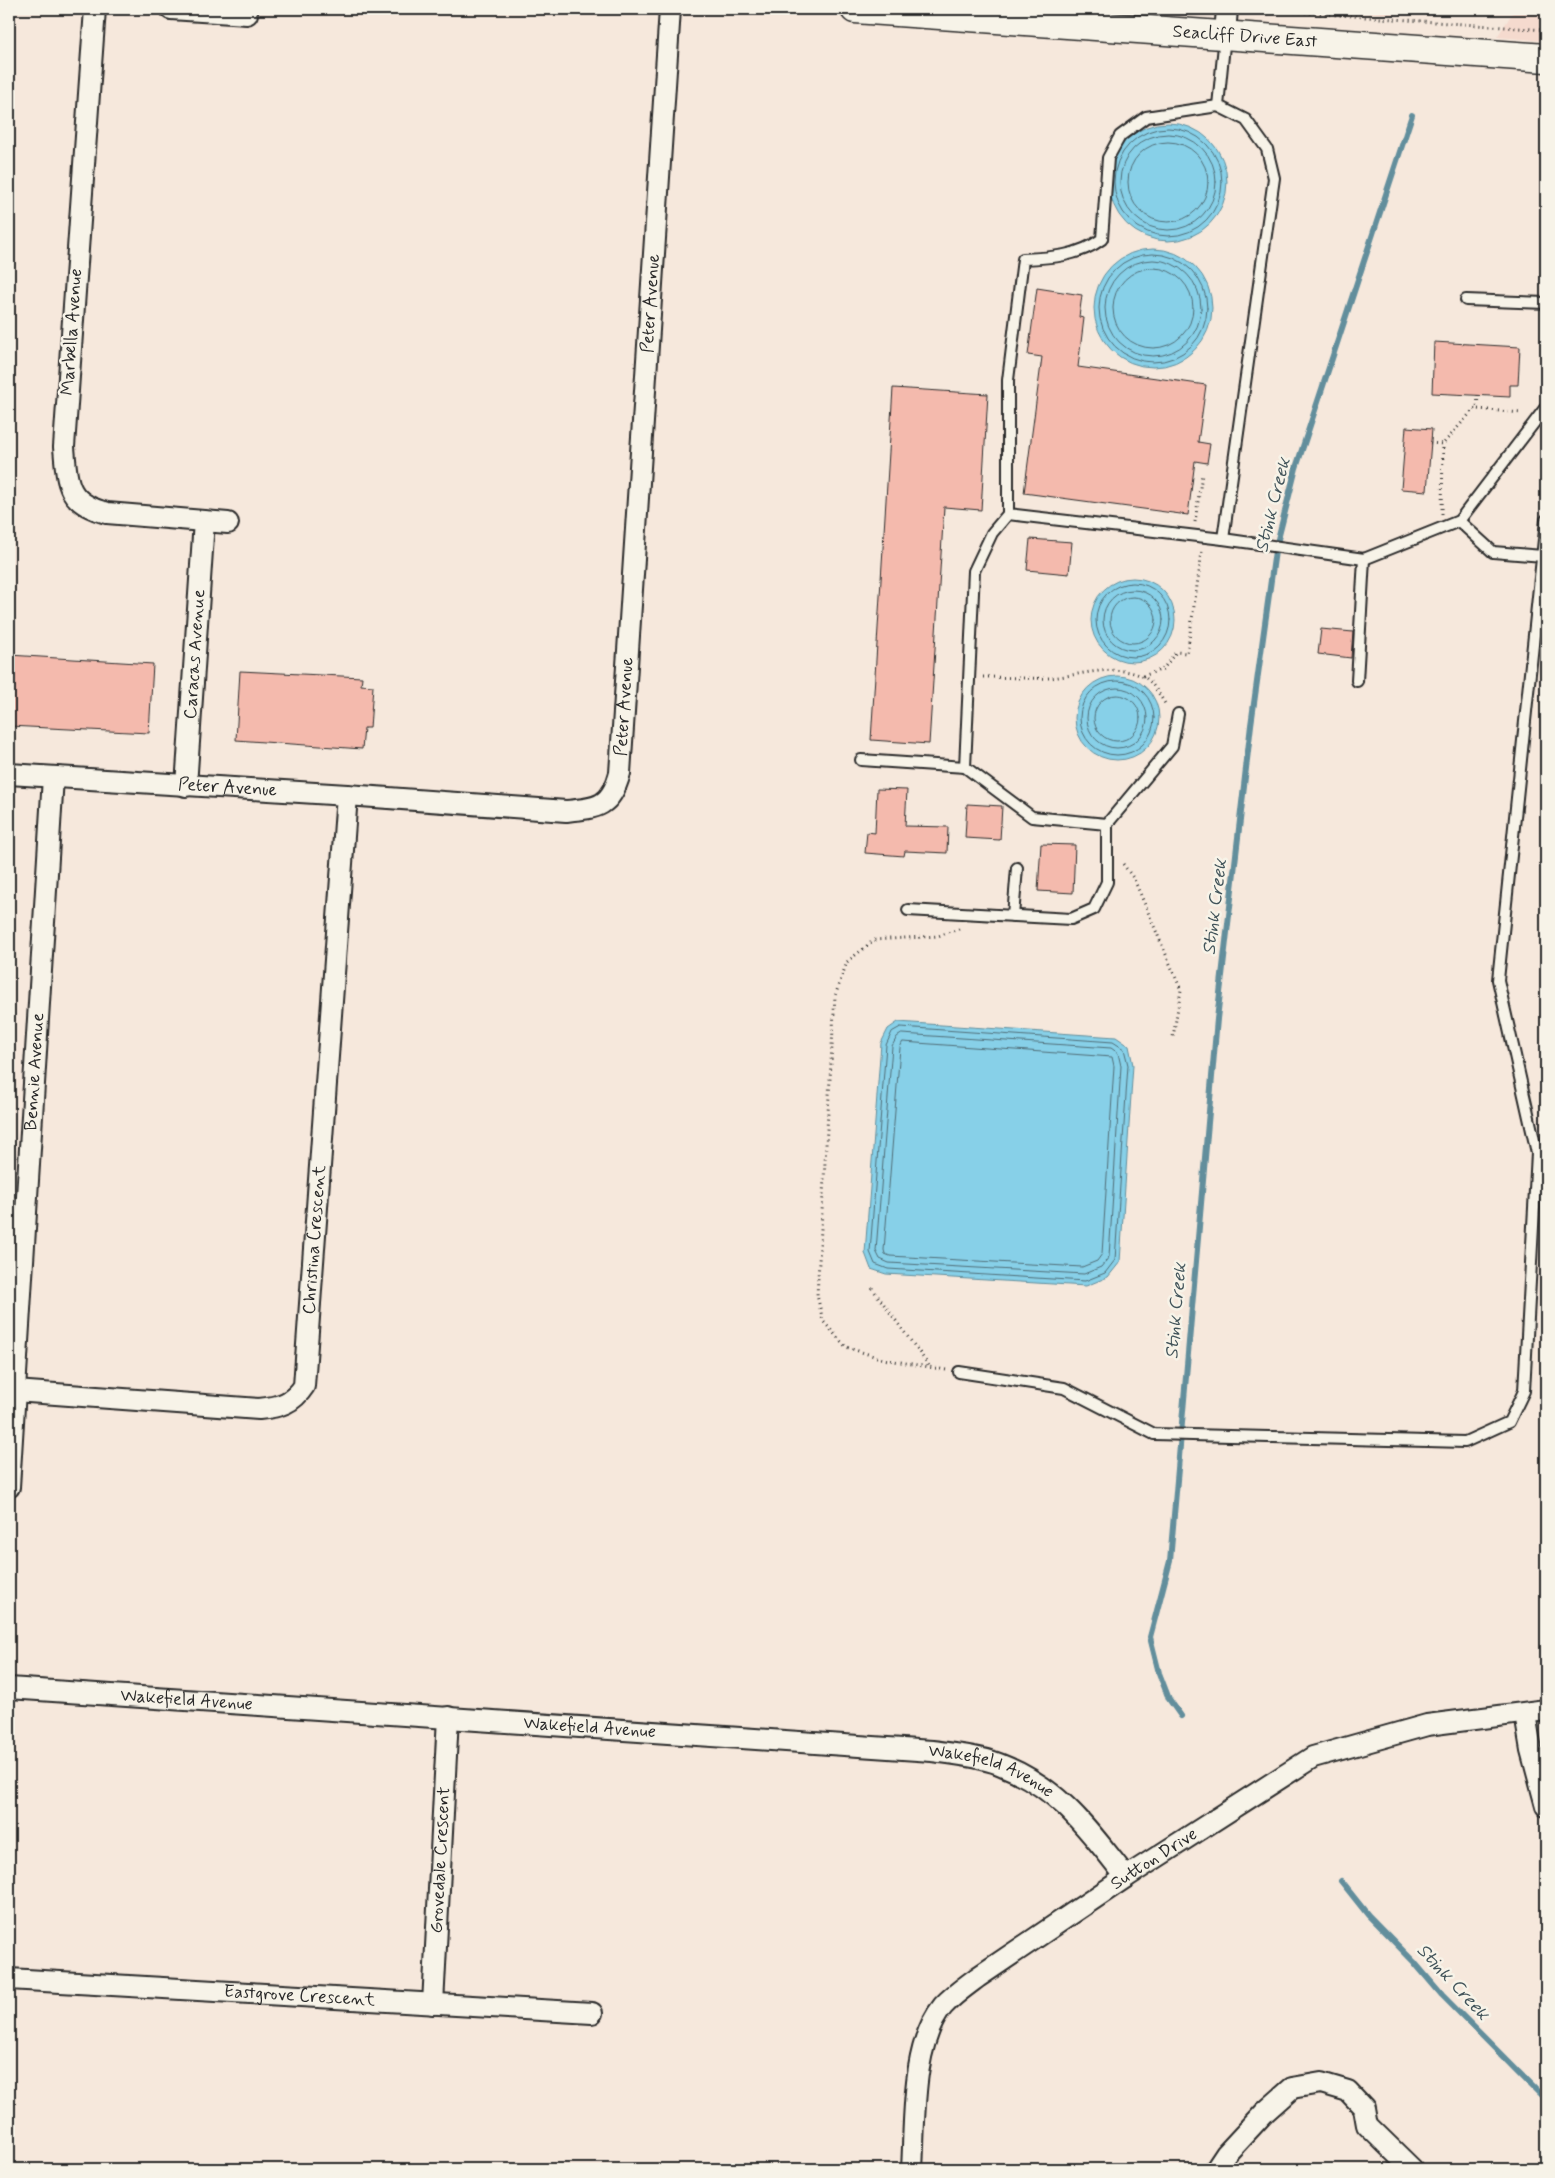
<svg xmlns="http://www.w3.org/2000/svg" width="1555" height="2178" font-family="Mynerve,sans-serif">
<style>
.built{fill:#f5dace}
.water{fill:#87d0e8;stroke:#628e9c}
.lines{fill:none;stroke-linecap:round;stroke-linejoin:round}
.shore{stroke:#506d77;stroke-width:1}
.stream{stroke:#628e9c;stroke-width:6}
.building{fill:#f4baad;stroke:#2b2b2b}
.lane-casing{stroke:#2b2b2b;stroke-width:14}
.street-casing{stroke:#2b2b2b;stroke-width:24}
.secondary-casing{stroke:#2b2b2b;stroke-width:31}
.path{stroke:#2b2b2b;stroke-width:3;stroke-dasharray:1 4;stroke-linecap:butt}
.lane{stroke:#f7f3e8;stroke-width:10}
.street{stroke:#f7f3e8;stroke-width:20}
.secondary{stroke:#f7f3e8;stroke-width:28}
.labels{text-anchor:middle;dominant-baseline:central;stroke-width:5;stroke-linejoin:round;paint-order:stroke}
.street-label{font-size:18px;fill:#2b2b2b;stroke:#f7f3e8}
.water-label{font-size:19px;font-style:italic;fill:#42545a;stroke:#f7f3e8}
</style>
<rect width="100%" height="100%" fill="#f6e8dc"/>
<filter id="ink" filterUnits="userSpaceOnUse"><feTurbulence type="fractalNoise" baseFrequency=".02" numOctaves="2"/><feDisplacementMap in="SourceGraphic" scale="10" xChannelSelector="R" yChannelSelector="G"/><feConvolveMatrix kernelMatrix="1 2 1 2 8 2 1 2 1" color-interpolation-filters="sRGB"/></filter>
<g filter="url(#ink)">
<g class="built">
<path d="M1326 9H1414L1410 15Z"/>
<path d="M1515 9H1546V41L1497 37Z"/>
</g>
<g class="water">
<circle cx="1168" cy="182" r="59"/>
<circle cx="1153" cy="308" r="59"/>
<circle cx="1133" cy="620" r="42"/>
<circle cx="1117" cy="718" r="42"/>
<path d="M898 1022 1116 1037 1129 1046 1133 1065 1120 1262 1108 1277 1086 1286 886 1274 871 1269 865 1253 881 1043 888 1029Z"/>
</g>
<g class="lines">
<g class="shore">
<circle cx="1168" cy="182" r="54"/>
<circle cx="1168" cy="182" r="48"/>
<circle cx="1168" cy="182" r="40"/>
<circle cx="1153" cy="308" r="54"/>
<circle cx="1153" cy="308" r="48"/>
<circle cx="1153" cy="308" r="40"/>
<circle cx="1133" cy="620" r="37"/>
<circle cx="1133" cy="620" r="30"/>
<circle cx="1133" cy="620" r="23"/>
<circle cx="1117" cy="718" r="37"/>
<circle cx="1117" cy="718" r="30"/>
<circle cx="1117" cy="718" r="23"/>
<path d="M901 1027 1113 1042 1124 1049 1128 1065 1115 1260 1105 1273 1085 1281 888 1269 875 1264 870 1252 886 1045 892 1032Z"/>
<path d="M902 1034 1111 1048 1118 1053 1121 1066 1109 1257 1101 1267 1084 1274 889 1263 880 1259 876 1251 892 1046 897 1037Z"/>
<path d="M903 1042 1112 1057 1114 1066 1102 1254 1097 1261 1082 1267 890 1256 885 1254 884 1250 900 1048Z"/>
</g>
<g class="stream">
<path d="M1181 1716 1169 1699 1159 1673 1150 1637 1170 1561 1217 1019 1251 725 1275 551 1296 468 1412 115"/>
<path d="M1341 1881 1368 1915 1414 1962 1442 1995 1546 2100"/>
</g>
</g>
<g class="building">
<path d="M1037 288 1082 295 1079 317 1084 318 1078 367 1206 385 1198 442 1210 444 1207 463 1195 461 1188 515 1024 493 1042 357 1028 355Z"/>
<path d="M1434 342 1520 347 1518 385H1510V397L1432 393Z"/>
<path d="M893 388 988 394 981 510 944 507 929 744 871 740Z"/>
<path d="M1406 427 1432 429 1427 491 1401 489Z"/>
<path d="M1030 539 1072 542 1069 574 1027 570Z"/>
<path d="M1321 629 1353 632 1351 658 1318 654Z"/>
<path d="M9 655 153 664 149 733 9 726Z"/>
<path d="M240 671 362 677 361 685 373 686 370 728H364L362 749 236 740Z"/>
<path d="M877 789 907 790 905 826 948 827 947 853 905 851 904 856 865 853 867 832 875 833Z"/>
<path d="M967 804 1002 806 1000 840 965 838Z"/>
<path d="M1041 844 1075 845 1073 893 1038 891Z"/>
</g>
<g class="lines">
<g class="lane-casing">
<g id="lane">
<path d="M1218 106 1146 117 1120 136 1108 158 1102 239C1079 256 1051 258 1023 259L1008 380V514L1223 539 1364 559 1459 521 1546 407"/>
<path d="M1466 300 1546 303"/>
<path d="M1459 521 1493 552 1543 556"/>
<path d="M1223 539 1274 178 1267 149 1246 120 1218 106 1225 35"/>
<path d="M1357 681 1364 559"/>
<path d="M861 760 965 767"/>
<path d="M1107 824 1172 746 1178 714"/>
<path d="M908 910 1071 919 1094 909 1107 882V824L1032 817 965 767 974 571 992 533 1008 514"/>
<path d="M1013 916 1017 868"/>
<path d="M959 1372 1064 1388 1154 1434 1465 1442 1509 1422 1524 1391 1537 1153 1498 980 1546 520"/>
</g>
</g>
<g class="street-casing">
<g id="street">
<path d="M95 9 64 447C67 484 67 503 107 513L228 523"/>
<path d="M171 9 247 14"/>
<path d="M1225 34 1227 9"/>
<path id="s1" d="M9 774 347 795 566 811C598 808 611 807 620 773L670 9"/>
<path id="s2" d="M186 786 204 521"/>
<path id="s3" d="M15 1391 259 1409C280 1407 293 1403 304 1386L347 795"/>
<path id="s4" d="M9 1487 53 777"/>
<path id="s5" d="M9 1688 932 1751C954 1754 978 1756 999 1764 1059 1787 1088 1829 1126 1877"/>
<path d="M1525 1714 1531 1750 1546 1806"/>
<path id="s6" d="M9 1979 592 2013"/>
<path id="s7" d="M433 2004 448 1717"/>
<path id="s8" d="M912 2169C915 2121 911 2045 943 2006 953 1995 966 1986 978 1977L1126 1877 1313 1757 1427 1725 1546 1710"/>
<path d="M1216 2169 1226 2154 1265 2112 1292 2088 1321 2083 1348 2091 1364 2108 1367 2125 1412 2169"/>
</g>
</g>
<g class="secondary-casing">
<g id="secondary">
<path id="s9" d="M855 9 1546 58"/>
</g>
</g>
<g class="path">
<path d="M1255 9 1546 30"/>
<path d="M1478 395 1477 409 1522 413"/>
<path d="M1430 443 1443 444 1474 409H1477"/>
<path d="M1442 514 1443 444"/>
<path d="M1195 522 1202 474"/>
<path d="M1143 676 1163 669 1176 652 1187 653 1202 552"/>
<path d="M983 677C1005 677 1027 679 1049 678 1078 676 1113 663 1142 676 1152 680 1160 696 1166 705"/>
<path d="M1123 864 1134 879 1181 990 1173 1037"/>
<path d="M872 1288 930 1367"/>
<path d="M946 1370 883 1359 846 1347 823 1321 817 1295 835 996 847 962 874 940 938 936 959 929"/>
</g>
<use href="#lane" class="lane"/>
<use href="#street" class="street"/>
<use href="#secondary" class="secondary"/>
</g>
</g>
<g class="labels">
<g class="street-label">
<text stroke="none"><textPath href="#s9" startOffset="391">Seacliff Drive East</textPath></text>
<text stroke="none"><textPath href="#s1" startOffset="1102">Peter Avenue</textPath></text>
<text transform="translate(72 332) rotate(-86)">Marbella Avenue</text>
<text stroke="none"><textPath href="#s2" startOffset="132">Caracas Avenue</textPath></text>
<text stroke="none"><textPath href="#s1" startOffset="698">Peter Avenue</textPath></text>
<text stroke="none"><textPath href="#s1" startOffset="219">Peter Avenue</textPath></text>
<text stroke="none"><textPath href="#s4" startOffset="416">Bennie Avenue</textPath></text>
<text stroke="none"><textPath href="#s3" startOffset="444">Christina Crescent</textPath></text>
<text stroke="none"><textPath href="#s5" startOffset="178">Wakefield Avenue</textPath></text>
<text stroke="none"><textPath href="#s5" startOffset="582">Wakefield Avenue</textPath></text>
<text stroke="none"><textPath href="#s5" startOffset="988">Wakefield Avenue</textPath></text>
<text stroke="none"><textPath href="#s8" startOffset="426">Sutton Drive</textPath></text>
<text stroke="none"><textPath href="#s7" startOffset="144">Grovedale Crescent</textPath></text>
<text stroke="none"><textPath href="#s6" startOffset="291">Eastgrove Crescent</textPath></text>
</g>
<g class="water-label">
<text transform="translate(1273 505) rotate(-76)">Stink Creek</text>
<text transform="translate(1215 907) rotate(-83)">Stink Creek</text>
<text transform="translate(1176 1311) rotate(-85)">Stink Creek</text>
<text transform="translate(1453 1982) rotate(47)">Stink Creek</text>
</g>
</g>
<rect width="1555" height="2178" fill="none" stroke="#f7f3e8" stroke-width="30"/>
<rect x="15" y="15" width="1525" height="2148" fill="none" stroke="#2b2b2b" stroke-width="2" filter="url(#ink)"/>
</svg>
